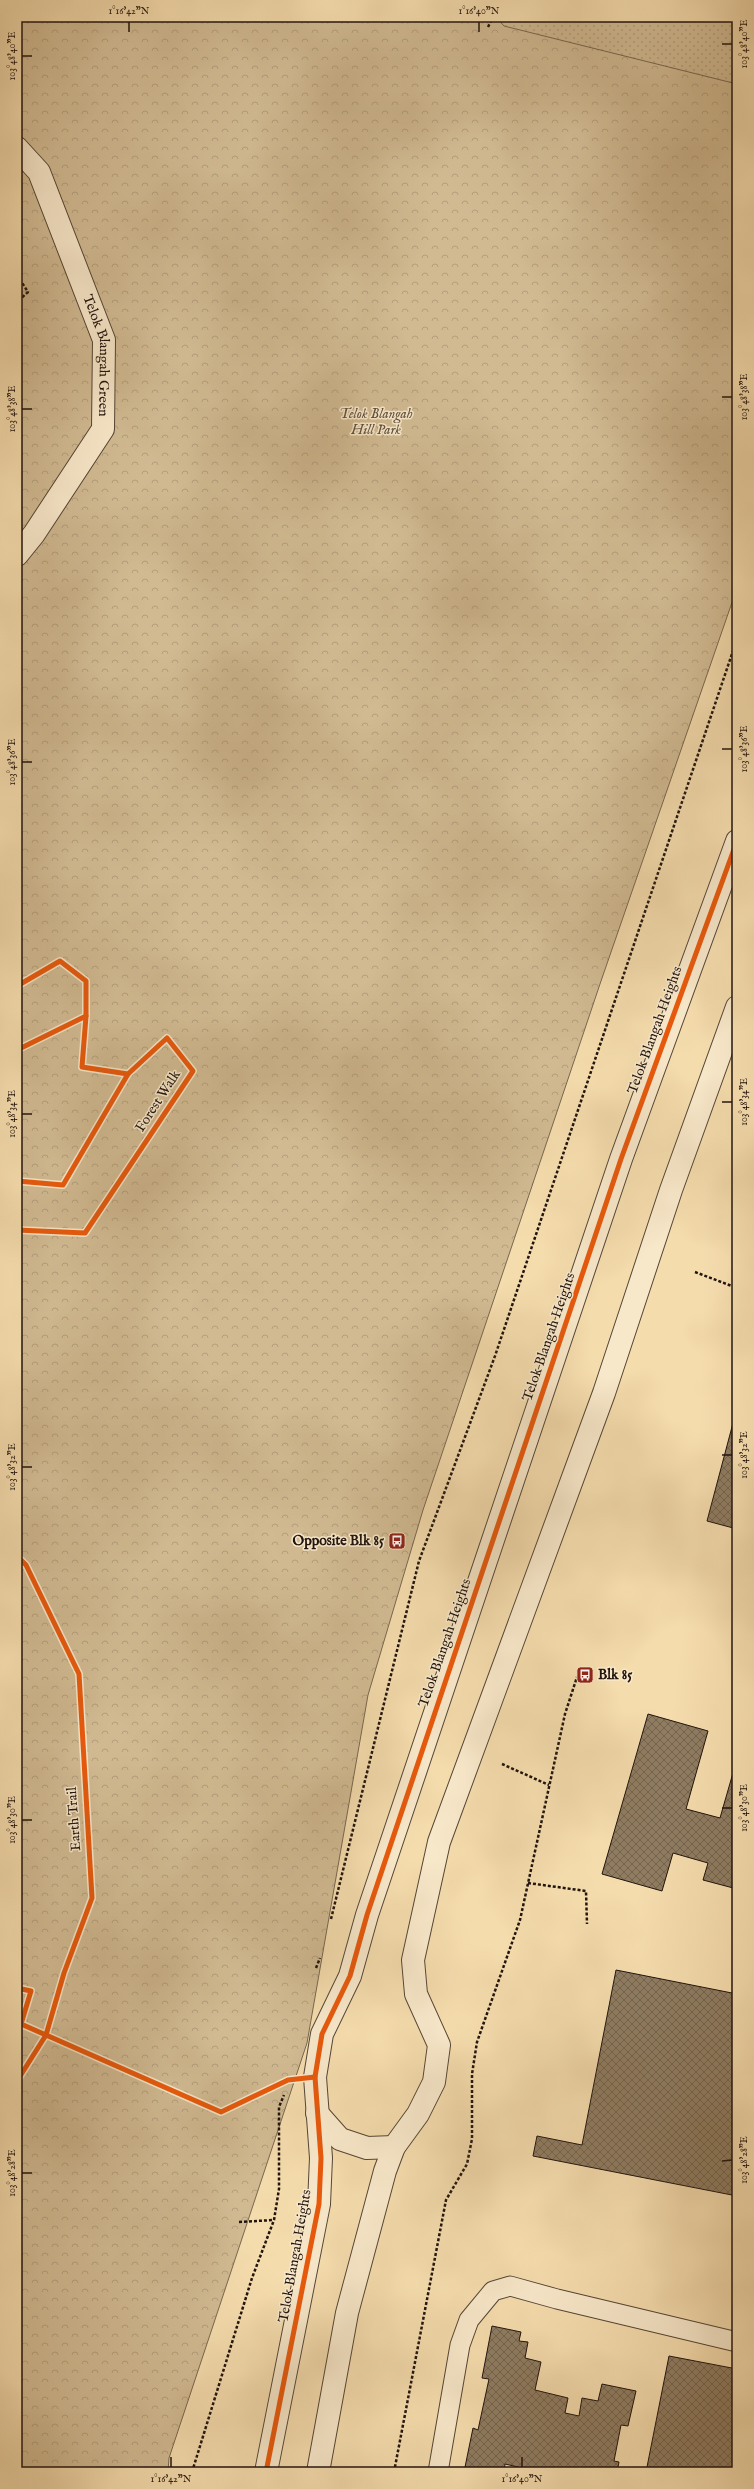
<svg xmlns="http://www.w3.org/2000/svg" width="754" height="2489" font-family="'IM FELL English',serif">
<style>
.park{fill:url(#park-crowns);stroke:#786750}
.garden{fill:url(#garden-dots);stroke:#786750}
.building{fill:url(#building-cross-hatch);stroke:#20140e}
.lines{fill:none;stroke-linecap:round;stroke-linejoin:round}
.service-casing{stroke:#554636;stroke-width:21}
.minor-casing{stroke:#554636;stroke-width:24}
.path{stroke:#20140e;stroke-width:2.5;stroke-dasharray:3 2;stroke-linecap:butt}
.service{stroke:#f8e8ca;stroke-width:19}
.minor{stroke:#f8e8ca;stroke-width:22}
.cycleway-casing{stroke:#f8e8ca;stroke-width:8}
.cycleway{stroke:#e8590c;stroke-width:5}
.ticks{fill:none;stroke:#20140e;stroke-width:1.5}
.labels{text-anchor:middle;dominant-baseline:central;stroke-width:3;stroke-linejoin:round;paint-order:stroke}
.street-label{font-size:14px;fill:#20140e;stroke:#f8e8ca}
.park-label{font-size:14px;font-style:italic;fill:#5e4e3c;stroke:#f8e8ca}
.poi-label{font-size:14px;font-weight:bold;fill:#20140e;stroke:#f8e8ca;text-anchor:end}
.neatline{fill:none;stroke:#20140e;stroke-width:1.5}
.ticks-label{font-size:10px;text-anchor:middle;fill:#20140e}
</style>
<defs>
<pattern id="park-crowns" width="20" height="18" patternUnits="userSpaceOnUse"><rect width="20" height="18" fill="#d1ba92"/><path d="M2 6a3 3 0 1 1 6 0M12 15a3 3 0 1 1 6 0" fill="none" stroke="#b39f7d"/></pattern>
<pattern id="garden-dots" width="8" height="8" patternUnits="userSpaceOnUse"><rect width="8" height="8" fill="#d1ba92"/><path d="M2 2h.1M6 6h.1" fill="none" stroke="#b39f7d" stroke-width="1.8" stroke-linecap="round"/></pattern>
<pattern id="building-cross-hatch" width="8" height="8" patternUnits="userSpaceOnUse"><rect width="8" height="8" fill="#8f7c61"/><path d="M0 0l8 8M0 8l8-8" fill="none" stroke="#74644e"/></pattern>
</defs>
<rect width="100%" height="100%" fill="#f5dcad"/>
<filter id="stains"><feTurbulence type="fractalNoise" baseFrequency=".005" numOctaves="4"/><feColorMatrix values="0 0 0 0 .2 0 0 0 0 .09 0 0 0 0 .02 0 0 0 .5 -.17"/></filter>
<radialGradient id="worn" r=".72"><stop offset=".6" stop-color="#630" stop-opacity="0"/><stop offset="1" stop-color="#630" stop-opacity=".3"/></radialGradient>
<path class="park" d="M17 17H737V588L601 981 423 1510 368 1695 307 2043 169 2458 168 2472H17Z"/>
<path class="garden" d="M496 17H737V84L504 26Z"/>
<g class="building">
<path d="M737 1408V1529L707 1521Z"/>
<path d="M648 1714 708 1731 686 1809 720 1818 737 1759V1889L703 1880 708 1863 673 1853 662 1891 602 1874Z"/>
<path d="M616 1970 737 1994V2196L533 2156 537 2136 582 2145Z"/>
<path d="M492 2326 521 2332 519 2341 528 2342 525 2358 541 2362 535 2390 568 2398 565 2413 579 2416 582 2398 598 2401 602 2384 636 2391 628 2426 621 2425 614 2461 619 2462 617 2472H576L553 2467 552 2472H517L518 2467 505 2464 504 2472H464L473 2428 478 2430 489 2379 482 2378Z"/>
<path d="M669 2356 737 2369V2472H646Z"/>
</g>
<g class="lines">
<g class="service-casing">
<path id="service" d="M438 2472 460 2345 469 2320 493 2291 510 2286 557 2299 737 2342"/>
</g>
<g class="minor-casing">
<g id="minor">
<path id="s1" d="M17 148 39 172 104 340 103 429 34 534 17 555"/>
<path d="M317 2113 340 2139 367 2148 394 2147"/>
<path d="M266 2472 319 2204 321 2158 315 2077 322 2034 350 1976 367 1915 621 1159 737 841"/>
<path d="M318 2472 347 2313 385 2171 394 2147 418 2114 434 2082 439 2045 416 1994 413 1960 439 1842 604 1393 671 1190 737 1007"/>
</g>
</g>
<g class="path">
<path d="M488 27 493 17"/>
<path d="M17 275 28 292 17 302"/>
<path d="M695 1272 737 1288"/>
<path d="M502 1764 549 1785"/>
<path d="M528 1883 586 1891 587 1924"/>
<path d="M331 1919 419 1561 495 1356 737 639"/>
<path d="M316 1968 320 1958"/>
<path d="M239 2222 274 2220"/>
<path d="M192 2472 252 2278 274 2220 279 2189V2107L284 2095"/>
<path d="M394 2472 446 2200 467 2164 472 2139V2074L477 2042 520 1920 565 1714 577 1677"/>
</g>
<use href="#service" class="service"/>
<use href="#minor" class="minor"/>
<g class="cycleway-casing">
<g id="cycleway">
<path d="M17 986 60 961 86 981V1016L17 1050"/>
<path d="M86 1016 82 1067 128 1074"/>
<path d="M17 1181 63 1185 128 1074 167 1038 193 1071 85 1233 17 1230"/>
<path d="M17 1556 26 1565 79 1674 92 1898 64 1973 46 2035 17 2081"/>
<path d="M17 1988 31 1991 21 2024 221 2112 288 2080 315 2077"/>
<path d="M266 2472 319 2204 321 2158 315 2077 322 2034 350 1976 367 1915 621 1159 737 841"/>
</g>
</g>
<use href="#cycleway" class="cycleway"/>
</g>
<path class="ticks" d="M129 22V32M479 22V32M722 44H732M22 56H32M722 397H732M22 409H32M722 749H732M22 762H32M722 1102H732M22 1114H32M722 1455H732M22 1467H32M722 1808H732M22 1820H32M722 2161 732 2160M22 2173H32M171 2457V2467M522 2457V2467"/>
<defs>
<g id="bus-square" transform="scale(0.9)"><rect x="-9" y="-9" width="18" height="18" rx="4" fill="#8f2418" stroke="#f8e8ca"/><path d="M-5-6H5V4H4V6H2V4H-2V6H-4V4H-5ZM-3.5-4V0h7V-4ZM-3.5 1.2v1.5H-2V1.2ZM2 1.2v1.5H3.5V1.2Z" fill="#fff"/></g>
</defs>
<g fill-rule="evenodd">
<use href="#bus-square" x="397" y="1541"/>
<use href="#bus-square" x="585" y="1675"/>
</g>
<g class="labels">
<g class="street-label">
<text stroke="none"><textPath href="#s1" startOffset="227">Telok Blangah Green</textPath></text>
<text transform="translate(655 1030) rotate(-70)">Telok Blangah Heights</text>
<text transform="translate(158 1101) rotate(-57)">Forest Walk</text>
<text transform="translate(549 1337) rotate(-71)">Telok Blangah Heights</text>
<text transform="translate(445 1643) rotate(-71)">Telok Blangah Heights</text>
<text transform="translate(74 1819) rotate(-94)">Earth Trail</text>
<text transform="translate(295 2256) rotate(-80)">Telok Blangah Heights</text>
</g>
<g class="park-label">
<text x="376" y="414">Telok Blangah<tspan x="376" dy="16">Hill Park</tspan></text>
</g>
<g class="poi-label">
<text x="384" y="1541">Opposite Blk 85</text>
<text x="598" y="1675" text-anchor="start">Blk 85</text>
</g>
</g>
<rect width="754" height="2489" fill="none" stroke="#f5dcad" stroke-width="44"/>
<rect x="22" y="22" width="710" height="2445" class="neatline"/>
<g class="ticks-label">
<text x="129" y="14">1°16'42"N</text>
<text x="479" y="14">1°16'40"N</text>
<text transform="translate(743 44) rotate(-90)" y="4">103°48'40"E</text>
<text transform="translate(11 56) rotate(-90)" y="4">103°48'40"E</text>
<text transform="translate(743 397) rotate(-90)" y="4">103°48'38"E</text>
<text transform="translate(11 409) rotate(-90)" y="4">103°48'38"E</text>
<text transform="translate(743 749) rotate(-90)" y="4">103°48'36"E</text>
<text transform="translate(11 762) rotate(-90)" y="4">103°48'36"E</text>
<text transform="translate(743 1102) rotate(-90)" y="4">103°48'34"E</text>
<text transform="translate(11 1114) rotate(-90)" y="4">103°48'34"E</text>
<text transform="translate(743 1455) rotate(-90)" y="4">103°48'32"E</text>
<text transform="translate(11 1467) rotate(-90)" y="4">103°48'32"E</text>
<text transform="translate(743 1808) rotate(-90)" y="4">103°48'30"E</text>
<text transform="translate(11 1820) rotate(-90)" y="4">103°48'30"E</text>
<text transform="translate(743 2160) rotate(-90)" y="4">103°48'28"E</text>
<text transform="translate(11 2173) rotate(-90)" y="4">103°48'28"E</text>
<text x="171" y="2482">1°16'42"N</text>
<text x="522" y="2482">1°16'40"N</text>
</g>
<rect width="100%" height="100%" filter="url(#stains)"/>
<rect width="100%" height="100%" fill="url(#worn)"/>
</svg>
